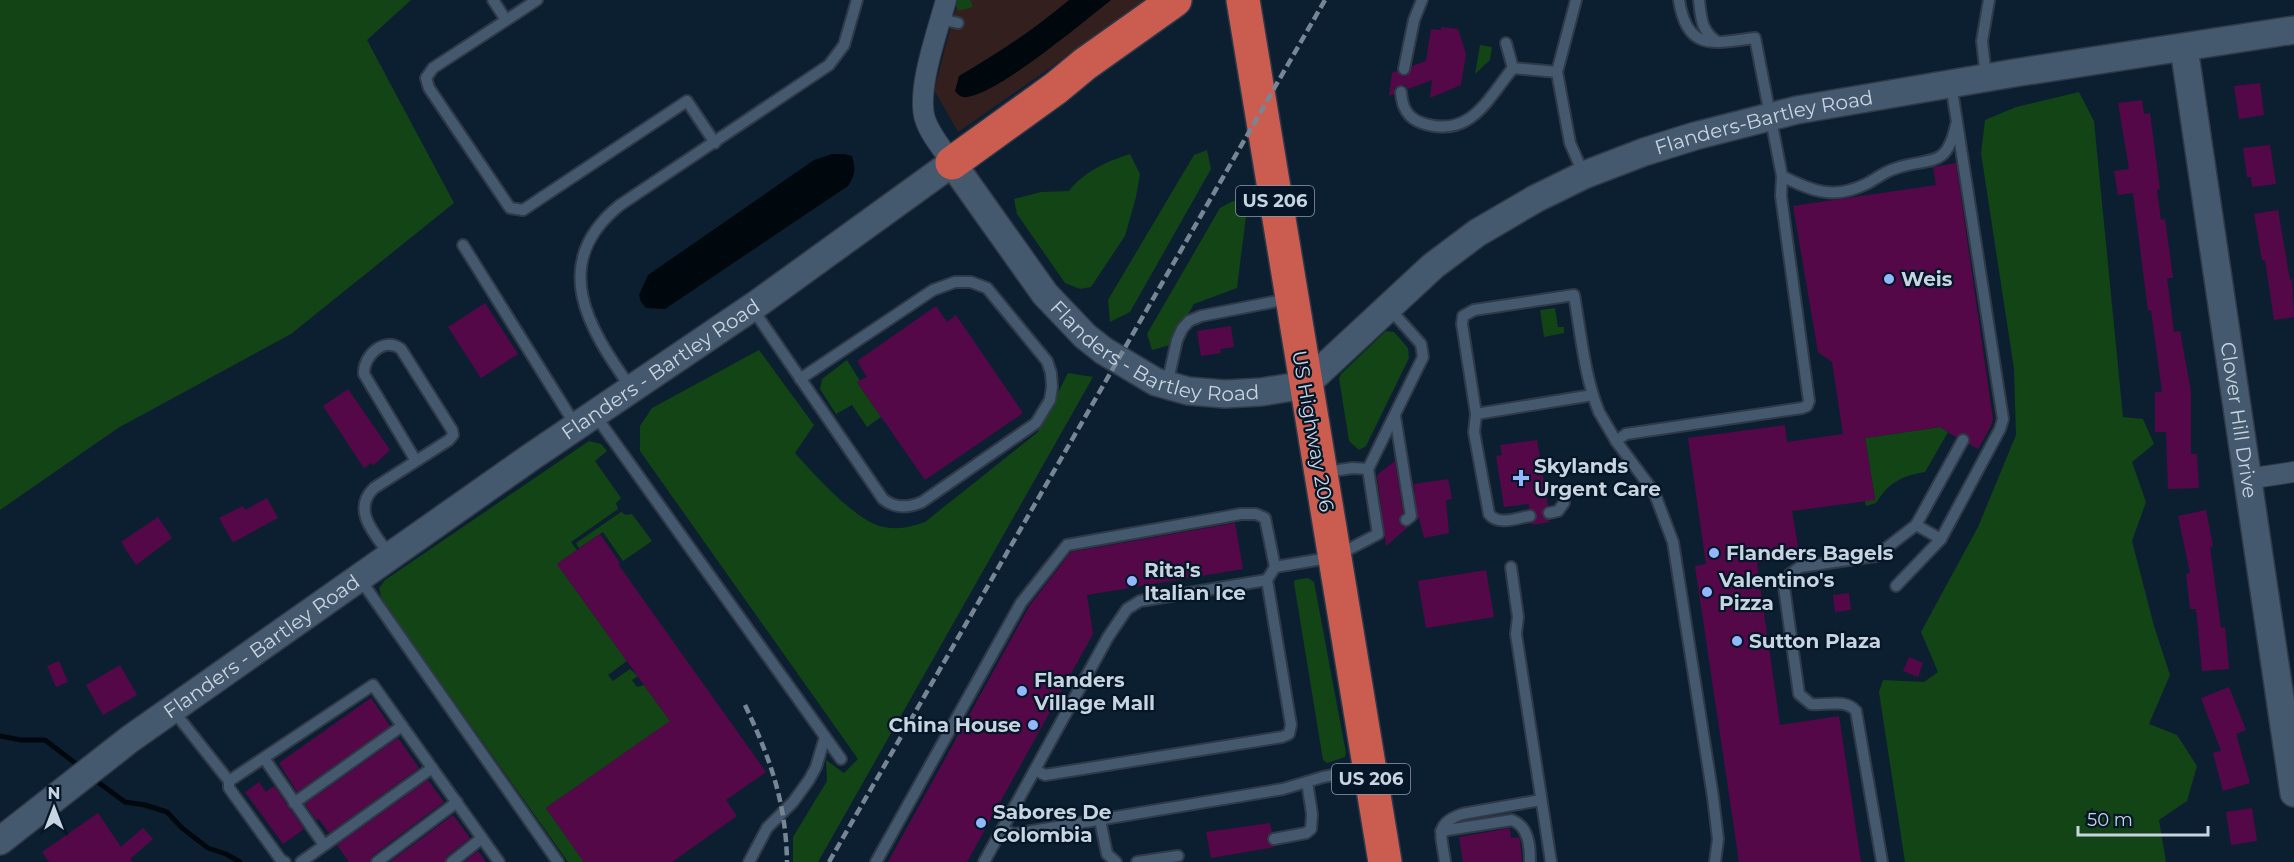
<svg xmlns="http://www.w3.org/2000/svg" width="2294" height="862" font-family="Montserrat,sans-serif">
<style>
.commercial{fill:#321f1e}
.green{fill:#124415}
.water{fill:#00080e}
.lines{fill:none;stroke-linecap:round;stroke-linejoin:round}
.stream{stroke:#00080e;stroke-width:5}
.building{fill:#550847}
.lane-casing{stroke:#303948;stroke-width:14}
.street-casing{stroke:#303948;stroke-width:22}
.secondary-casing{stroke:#303948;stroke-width:30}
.highway-casing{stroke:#303948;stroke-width:36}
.lane{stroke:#44596d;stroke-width:10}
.street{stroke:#44596d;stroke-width:20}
.secondary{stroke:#44596d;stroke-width:27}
.highway{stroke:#cb5c50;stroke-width:33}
.rail{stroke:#778695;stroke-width:4.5;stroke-dasharray:9 4.5;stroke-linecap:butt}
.poi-dot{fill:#91b8fd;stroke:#041627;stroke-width:2}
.labels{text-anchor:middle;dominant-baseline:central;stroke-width:4.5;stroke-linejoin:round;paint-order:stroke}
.shield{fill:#041627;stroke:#8d9ba8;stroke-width:1.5}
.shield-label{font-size:18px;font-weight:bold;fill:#c8d4e0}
.street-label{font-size:20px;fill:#c8d4e0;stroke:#041627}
.poi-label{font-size:20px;font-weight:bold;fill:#c8d4e0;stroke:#041627;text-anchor:start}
</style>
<rect width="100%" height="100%" fill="#0c1f31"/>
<path class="commercial" d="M958 0H1148L958 132 934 90Z"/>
<g class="green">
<path d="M0 0H411L367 40 454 203 291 334 118 428 0 510Z"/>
<path d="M957 0H970L973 7 958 11 956 5Z"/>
<path d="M1480 45 1492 47 1490 60 1475 74Z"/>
<path d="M2079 92 2094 121 2123 417 2143 419 2154 444 2132 462 2146 502 2132 541 2154 626 2170 675 2149 724 2177 735 2197 766 2187 801 2159 820 2166 862H1905L1879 692 1883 680 1924 682 1938 672 1921 632 1978 527 2016 435 2014 369 1981 153 1985 120 2016 107Z"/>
<path d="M1207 150 1211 169 1130 312 1110 322 1108 300 1194 155Z"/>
<path d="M1130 154 1140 174 1136 197 1125 236 1091 287 1080 289 1065 283 1017 214 1014 199 1041 192 1069 191C1083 172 1108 161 1130 154Z"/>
<path d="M1233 201 1247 208 1237 288 1194 304 1170 345 1152 350 1147 334 1220 208Z"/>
<path d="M1555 308 1558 327H1564V333L1544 337 1540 310Z"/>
<path d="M1386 331 1394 332 1408 348 1409 358 1366 446 1359 450 1349 441 1339 378 1341 374Z"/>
<path d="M759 350 814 425 795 453C813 473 857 523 884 527 899 530 910 527 925 522L1038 432 1068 373 1093 377 818 862H793V837L827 781 826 760 844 773 858 759 640 451V426L652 408Z"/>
<path d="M847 360 860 381 857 382 881 417 867 427 852 405 836 414 820 389 822 379Z"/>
<path d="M1940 427 1948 432 1925 472C1902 476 1889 482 1876 503L1866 506 1865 501 1875 499 1865 438Z"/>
<path d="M589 441 601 444 607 451 595 461 621 498 616 503 618 509 571 542 577 550 557 564 627 661 608 675 613 681 630 669 638 676 632 680 637 687 644 685 673 725 656 731 546 808 584 862H568L382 600 379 588 385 580Z"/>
<path d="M621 512 626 515 632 514 652 541 623 561 603 532 579 548 576 543Z"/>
<path d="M1308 578 1314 582 1346 753 1345 757 1327 763 1323 760 1294 583 1295 580Z"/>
</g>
<g class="water">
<path d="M1069 0H1111C1083 22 999 93 967 97 962 98 958 95 955 91L959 76C998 53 1035 29 1069 0Z"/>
<path d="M832 154H844L852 156C856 169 855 175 848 186L665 309 646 308 641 302 639 295 648 275 814 160Z"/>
</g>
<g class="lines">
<g class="stream">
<path d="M0 736 21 740H45L79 766"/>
<path d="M95 780 125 802 145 805 167 812 182 828 208 848 226 854 240 862"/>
</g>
</g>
<g class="building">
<path d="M1442 27 1458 29 1466 54 1461 85 1430 98 1432 80 1408 89 1405 85H1400L1394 88V94L1389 96 1392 73 1397 71 1402 76H1407L1412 66 1426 61 1431 29 1441 30Z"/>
<path d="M2260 83 2264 115 2239 119 2234 86Z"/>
<path d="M2142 100 2144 114 2150 113 2160 189 2157 190 2161 220 2165 219 2173 278H2167L2174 332 2180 331 2191 392V454H2197L2199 488 2168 489 2166 432H2155V392H2162L2151 310 2148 311 2133 193 2118 195 2114 171 2129 169 2118 103Z"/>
<path d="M2270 145 2276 184 2252 187 2251 177H2247L2243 148Z"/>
<path d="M1956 163 1993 419 1991 426 1978 449 1969 444 1970 439 1967 434 1962 433 1956 437 1940 427 1865 438 1875 500 1792 511 1800 557 1757 563 1780 725 1839 716 1861 862H1739L1695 566 1706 564 1688 438 1785 425 1787 442 1843 434 1832 362 1818 352 1793 206 1936 185 1933 167Z"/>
<path d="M2278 210 2290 280 2292 279 2294 317 2274 320 2265 260H2262L2254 214Z"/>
<path d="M485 303 518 354 481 378 448 327Z"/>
<path d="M936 306 947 322 956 315 1023 413 925 480 857 382 867 377 857 361Z"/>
<path d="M1231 326 1234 347 1220 349 1221 353 1201 356 1197 331Z"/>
<path d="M348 389 390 450 374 465 371 463 364 468 323 406Z"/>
<path d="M1537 440 1548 506 1544 508 1542 514 1550 522 1531 525 1537 515 1535 511 1529 509V504L1504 507 1496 456 1502 455 1500 445Z"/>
<path d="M1395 461 1403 513 1399 522 1403 527H1408L1386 546 1377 475Z"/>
<path d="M1448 479 1452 499 1446 500 1449 533 1424 538 1419 518 1417 520 1414 484Z"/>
<path d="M267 498 278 518 234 542 232 541 219 518 243 506 245 510Z"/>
<path d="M2206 510 2213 546 2210 547 2221 628 2225 627 2229 669 2202 671 2196 609H2190L2186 574 2190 573 2178 516Z"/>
<path d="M158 517 172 538 136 565 121 542Z"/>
<path d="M1235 523 1243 569 1087 595 1093 634 967 862H888L1030 605 1071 552Z"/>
<path d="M600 534 620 563 618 564 766 772 726 800 737 816 672 862H584L546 808 670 721 557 564Z"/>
<path d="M1486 570 1494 617 1426 628 1418 581Z"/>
<path d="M1849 593 1851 610 1835 612 1833 595Z"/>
<path d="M1909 657 1923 663 1918 677 1903 671Z"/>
<path d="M59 661 68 682 56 687 47 666Z"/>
<path d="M120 665 137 695 103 715 86 685Z"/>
<path d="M2229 687 2246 730 2236 734 2250 783 2223 791 2213 753 2221 751 2201 698Z"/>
<path d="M371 698 390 726 297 792 279 763Z"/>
<path d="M398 738 419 768 329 833 319 819 316 820 305 804Z"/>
<path d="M428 780 444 802 372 856 370 862H349L337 845Z"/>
<path d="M259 782 266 792 274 786 304 829 283 844 245 792Z"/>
<path d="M2252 808 2257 841 2231 845 2226 812Z"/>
<path d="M98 813 121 847 143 828 153 839 130 859 132 862H49L42 852Z"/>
<path d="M453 815 470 838 447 856 445 862H390Z"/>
<path d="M1270 823 1272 832 1267 836V841L1275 847 1211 858 1206 832Z"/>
<path d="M1510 828 1511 838 1519 837 1520 840 1522 862H1463L1459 837Z"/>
<path d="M478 851 486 862H464Z"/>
</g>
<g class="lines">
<g class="lane-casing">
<g id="lane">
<path d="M493 0 506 20"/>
<path d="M537 0 433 68 426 78 429 88 510 208 523 210 687 101 715 143"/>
<path d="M1576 0 1557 72 1570 143 1584 175"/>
<path d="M1699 0C1701 17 1701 32 1718 42"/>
<path d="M941 19 958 23"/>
<path d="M1506 43 1513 68"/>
<path d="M1404 69 1414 20 1422 0"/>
<path d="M1986 77 1982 41 1989 0"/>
<path d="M1401 92C1402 107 1407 118 1422 123 1470 139 1487 100 1513 68L1557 72"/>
<path d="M1782 176C1811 191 1834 200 1866 184 1876 179 1884 172 1894 169 1929 156 1946 171 1956 125"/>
<path d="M463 245 576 426"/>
<path d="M752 308 883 499C895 509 908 508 922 502L1036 423 1050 400 1052 387 1051 373 1047 361 987 288 971 282H955L933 290 800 379"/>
<path d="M1167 385 1177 340 1182 329 1189 321 1201 316 1288 299"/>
<path d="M631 388C588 328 548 263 620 205L829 65 844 45 857 0"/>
<path d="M1593 395 1476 414 1462 324 1463 316 1474 310 1574 295C1581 334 1584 375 1599 412L1616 441 1654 492 1673 542 1713 797 1718 839 1715 862"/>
<path d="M1476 414 1474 432 1489 514C1498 526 1517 518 1530 516"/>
<path d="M595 415 841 759"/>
<path d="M1395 416 1411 516 1406 520"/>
<path d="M1616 441 1626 434 1802 408 1807 406 1809 401 1781 196 1782 176 1755 38C1713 43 1687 52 1679 0"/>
<path d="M1368 469 1423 357 1421 344 1389 308"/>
<path d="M1549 513 1558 511 1564 503"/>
<path d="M1916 525 1941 539"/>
<path d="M391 557C377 536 350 511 374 488L449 440 453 435 452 430 401 349C384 336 363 356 364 374L416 461"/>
<path d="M1275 567 1334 557 1378 534 1368 469 1353 468 1325 472"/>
<path d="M1511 567 1518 617 1516 634 1551 862"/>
<path d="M360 579 558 862"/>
<path d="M1896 586 1941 539 2000 429 2003 419 1951 84"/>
<path d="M172 709 229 781V788L281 860 285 862"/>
<path d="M264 758 324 845"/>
<path d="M229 781 373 685 499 862"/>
<path d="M294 803 402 726"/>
<path d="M1100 820 1107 854 1116 862"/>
<path d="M1003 829 1014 834 1283 789 1323 777 1366 769"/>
<path d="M1441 831 1512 820C1529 827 1530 846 1530 862"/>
<path d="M1274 839 1306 833 1311 829 1312 814 1307 782"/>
<path d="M301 862 432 768"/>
<path d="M377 862 457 802"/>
<path d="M452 862 482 838"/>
<path d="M749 862 767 828 793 802 809 780 816 767 825 737"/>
<path d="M876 862 1021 603 1067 545 1241 514H1256L1265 518 1275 567 1267 580 1291 725 1289 734 1282 737 1045 775 1035 770"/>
<path d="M984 862 1108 637 1127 609 1140 601 1267 580"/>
<path d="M1137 862 1178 856"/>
<path d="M1445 862C1442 836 1433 824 1462 814L1541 800"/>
<path d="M1882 862 1856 711C1845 698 1826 706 1811 704L1799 694 1784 587 1790 574 1800 567 1876 556 1916 525 1963 440"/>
</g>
</g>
<g class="street-casing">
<g id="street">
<path d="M946 0C938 30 916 90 925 119 930 135 943 149 952 163"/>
<path d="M2247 479 2294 472"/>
</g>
</g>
<g class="secondary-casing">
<g id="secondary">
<path id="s1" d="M2184 48 2294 793"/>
<path id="s2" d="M0 841 130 739 531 457 757 304 952 163 1045 294 1085 336 1104 351 1156 382 1188 391 1225 394 1261 392 1305 385 1433 266 1477 233 1535 199 1584 175 1644 152 1695 136 1797 110 2014 73 2294 30"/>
</g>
</g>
<g class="highway-casing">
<g id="highway">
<path d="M1243 0 1385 862"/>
<path d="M952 163 1056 88 1085 64 1175 0"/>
</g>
</g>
<use href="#lane" class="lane"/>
<use href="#street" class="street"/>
<use href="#secondary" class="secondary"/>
<use href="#highway" class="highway"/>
<g class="rail">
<path d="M745 705C770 758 786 802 787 862"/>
<path d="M829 862 1325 0"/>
</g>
</g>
<g class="poi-dot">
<circle cx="1889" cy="279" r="6"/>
<path d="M1518 469h6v6h6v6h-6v6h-6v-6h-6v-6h6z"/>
<circle cx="1714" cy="553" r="6"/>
<circle cx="1132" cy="581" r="6"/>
<circle cx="1707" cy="592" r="6"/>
<circle cx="1737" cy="641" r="6"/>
<circle cx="1022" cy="691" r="6"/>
<circle cx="1033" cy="725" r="6"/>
<circle cx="981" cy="823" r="6"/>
</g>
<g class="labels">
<g class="shield">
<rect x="1236" y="186" width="78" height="30" rx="4.5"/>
<rect x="1332" y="764" width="78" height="30" rx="4.5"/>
</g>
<g class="shield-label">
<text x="1275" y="201">US 206</text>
<text x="1371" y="779">US 206</text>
</g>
<g class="street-label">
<text stroke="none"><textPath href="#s2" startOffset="2163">Flanders-Bartley Road</textPath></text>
<text stroke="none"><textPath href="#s2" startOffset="1460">Flanders - Bartley Road</textPath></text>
<text stroke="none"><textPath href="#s2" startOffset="812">Flanders - Bartley Road</textPath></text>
<text stroke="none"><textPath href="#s1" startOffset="376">Clover Hill Drive</textPath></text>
<text transform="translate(1313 431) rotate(80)">US Highway 206</text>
<text stroke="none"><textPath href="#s2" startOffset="326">Flanders - Bartley Road</textPath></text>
</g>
<g class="poi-label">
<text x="1901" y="279">Weis</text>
<text x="1534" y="466">Skylands<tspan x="1534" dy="23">Urgent Care</tspan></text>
<text x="1726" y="553">Flanders Bagels</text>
<text x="1144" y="570">Rita's<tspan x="1144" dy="23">Italian Ice</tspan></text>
<text x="1719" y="580">Valentino's<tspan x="1719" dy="23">Pizza</tspan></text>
<text x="1749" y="641">Sutton Plaza</text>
<text x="1034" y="680">Flanders<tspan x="1034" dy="23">Village Mall</tspan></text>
<text x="1021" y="725" text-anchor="end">China House</text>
<text x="993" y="812">Sabores De<tspan x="993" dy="23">Colombia</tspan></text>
</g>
</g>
<g transform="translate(54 808)" stroke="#041627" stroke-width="4.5" paint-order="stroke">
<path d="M0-4.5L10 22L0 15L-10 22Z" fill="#c8d4e0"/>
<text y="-9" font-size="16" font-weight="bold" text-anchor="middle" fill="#c8d4e0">N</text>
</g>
<path d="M2078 826v9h130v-9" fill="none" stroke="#c8d4e0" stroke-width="3"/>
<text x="2087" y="826" font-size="18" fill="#c8d4e0" stroke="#041627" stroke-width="4.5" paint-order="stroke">50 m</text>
</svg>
